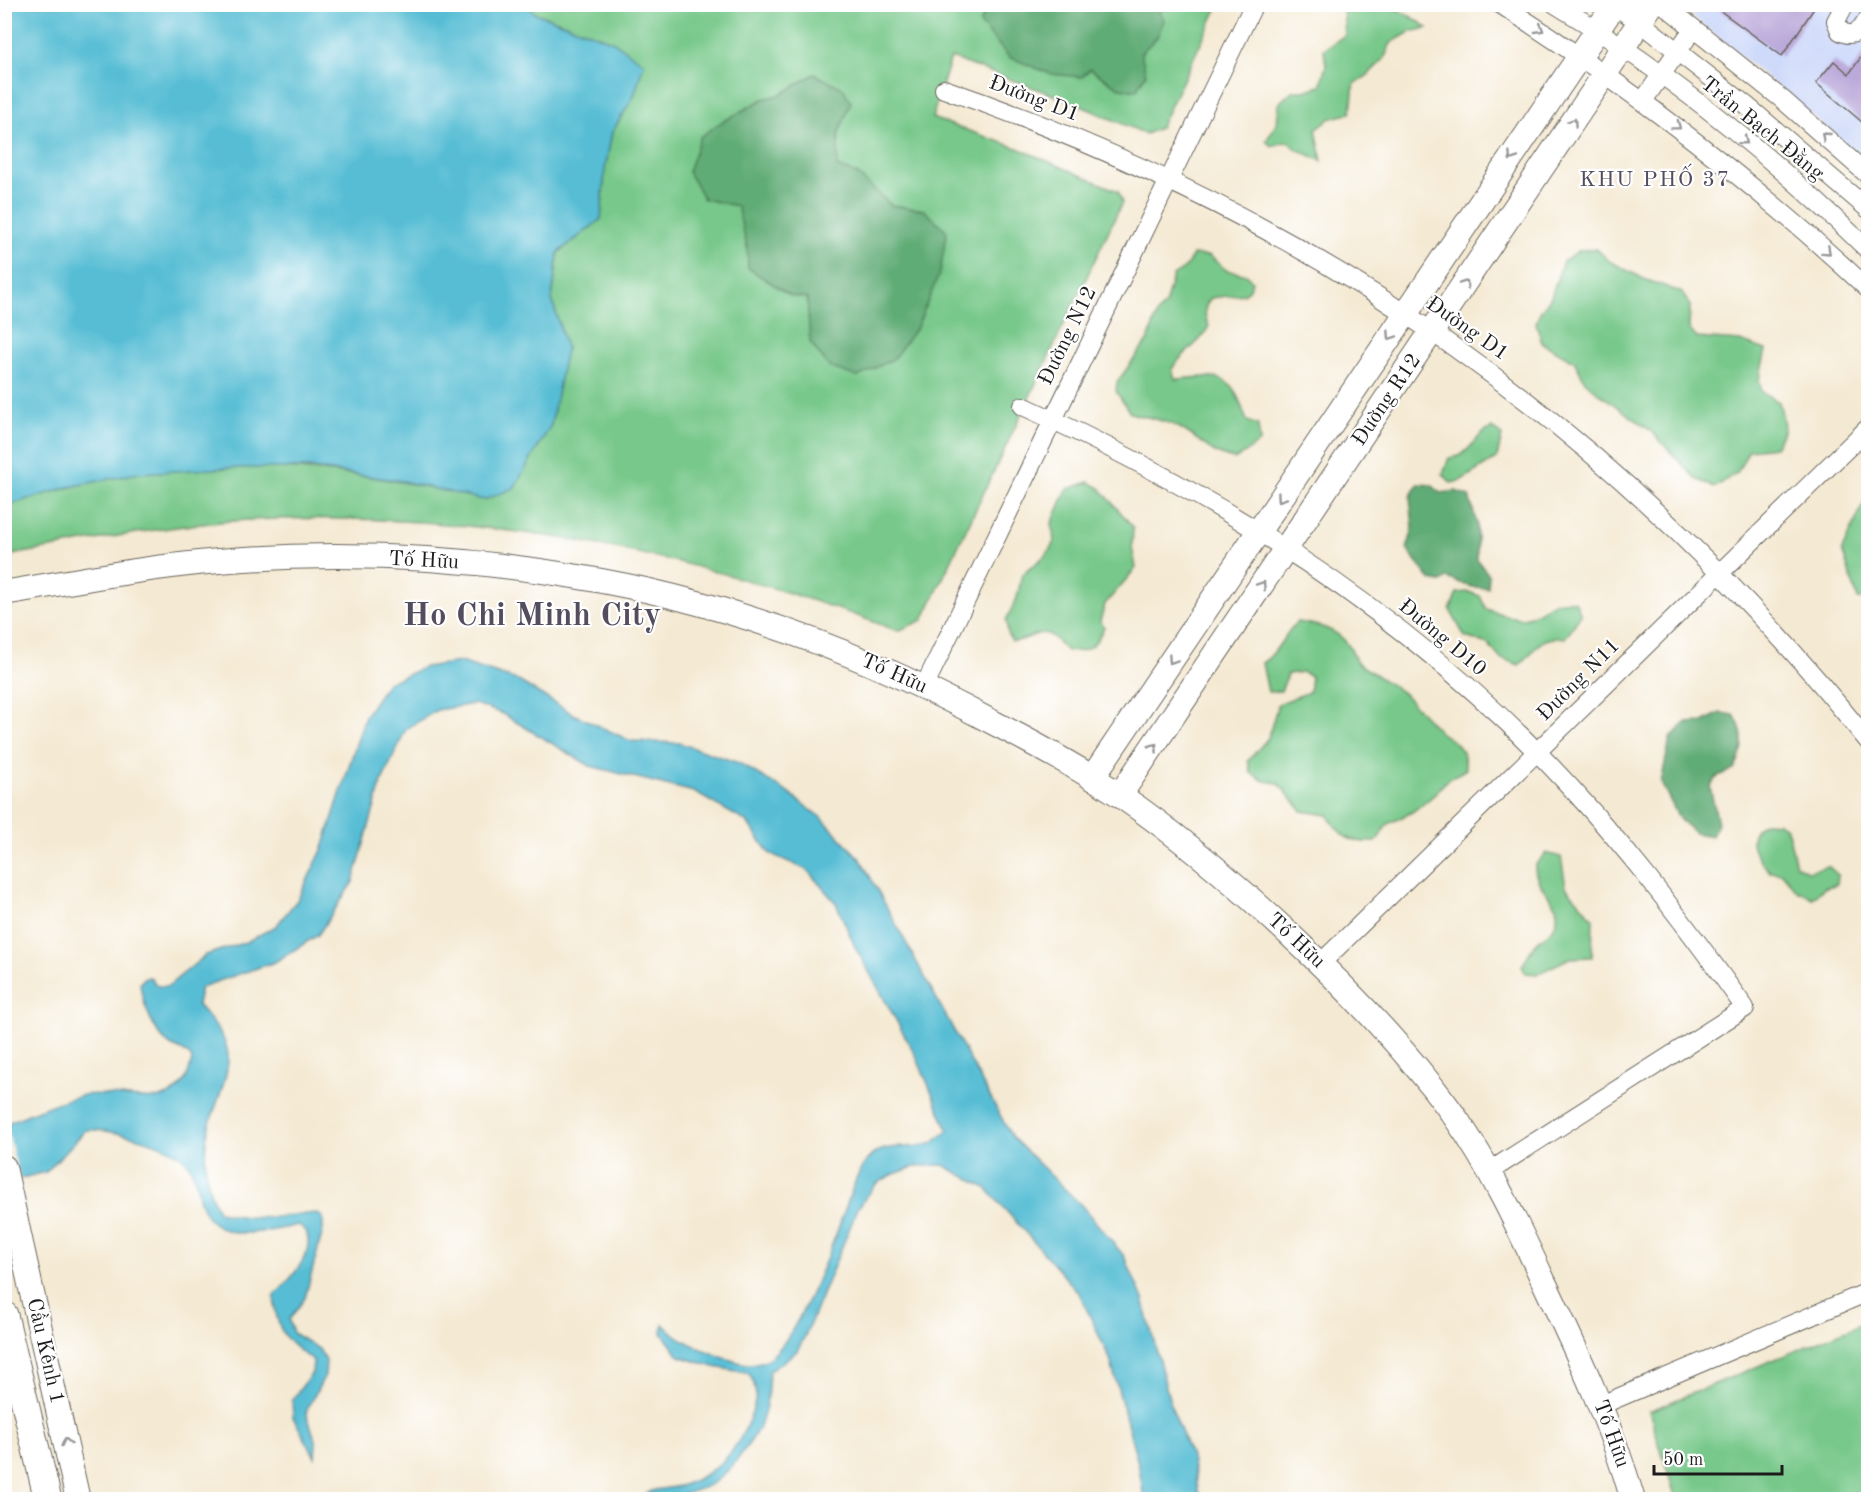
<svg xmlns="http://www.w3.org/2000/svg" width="1873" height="1504" font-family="'Old Standard TT',serif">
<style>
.built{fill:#cfdafa}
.green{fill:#77c88a;stroke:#4a7253;stroke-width:1.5}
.forest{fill:#61ac76;stroke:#3e6449;stroke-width:1.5}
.water{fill:#57bdd4;stroke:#3a6c78;stroke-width:1.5}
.pier{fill:#f4e9d2}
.building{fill:#bba9da}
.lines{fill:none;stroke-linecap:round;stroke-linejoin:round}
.minor-casing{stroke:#68645c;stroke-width:20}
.major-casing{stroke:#68645c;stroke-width:26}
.highway-casing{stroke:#68645c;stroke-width:29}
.minor{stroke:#fff;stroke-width:18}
.major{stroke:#fff;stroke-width:24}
.highway{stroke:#fff;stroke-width:27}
.oneway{stroke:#999}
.labels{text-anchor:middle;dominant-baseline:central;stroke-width:4.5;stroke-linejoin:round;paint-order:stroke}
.street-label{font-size:21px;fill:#1c1c1c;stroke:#fff}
.neighbourhood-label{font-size:22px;letter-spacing:1.5px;fill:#544d5e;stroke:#fff}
.town-label{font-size:33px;font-weight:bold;fill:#544d5e;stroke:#fff}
</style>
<rect width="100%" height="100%" fill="#fff"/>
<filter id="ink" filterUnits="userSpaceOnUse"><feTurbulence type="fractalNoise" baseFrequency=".0167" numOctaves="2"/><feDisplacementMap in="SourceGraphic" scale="12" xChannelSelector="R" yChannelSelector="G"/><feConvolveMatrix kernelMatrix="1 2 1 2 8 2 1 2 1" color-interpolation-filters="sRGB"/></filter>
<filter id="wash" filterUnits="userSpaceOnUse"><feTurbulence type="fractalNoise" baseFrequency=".008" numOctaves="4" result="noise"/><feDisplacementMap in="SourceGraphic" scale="24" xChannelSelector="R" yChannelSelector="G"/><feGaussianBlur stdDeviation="1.35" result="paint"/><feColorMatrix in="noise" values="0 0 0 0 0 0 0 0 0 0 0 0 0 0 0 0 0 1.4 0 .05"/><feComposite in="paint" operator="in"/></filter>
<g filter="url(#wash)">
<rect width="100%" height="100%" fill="#f4e9d2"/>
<path class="built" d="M1679 5H1868V163L1783 91Z"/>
<g class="green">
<path d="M1347 4C1386 4 1395 4 1428 28L1410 32 1391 43 1384 59 1367 76 1354 84 1351 113 1329 119 1316 129 1322 161 1296 149 1288 141 1272 146 1266 141 1277 123 1279 103 1292 91H1304L1320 86 1326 66 1324 49 1345 35 1343 8Z"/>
<path d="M526 5H1219L1160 128 1146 134 1062 98 951 58 932 118 1015 147 1118 191 1122 203 923 620 898 631C686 550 477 510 249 520 170 524 83 543 5 556V506C48 493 92 480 138 473 239 459 343 469 442 490L566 349 552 299 558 253 601 219 605 169 612 132 634 96 612 41 535 13Z"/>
<path d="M1597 249 1609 261 1644 279 1681 292 1690 305 1689 329 1697 338 1740 341 1766 350 1759 380 1762 392 1779 402C1784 423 1788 427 1775 447L1749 450 1737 473 1714 488 1695 478 1651 431 1597 392 1585 381 1574 361 1542 343 1536 323 1540 312 1551 297 1563 261 1580 250Z"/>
<path d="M1193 255 1210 256 1226 270 1247 275 1252 281 1250 289 1244 294 1211 298C1203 307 1204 315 1209 326 1201 344 1182 352 1172 369L1175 379C1194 379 1222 370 1234 390 1240 399 1243 412 1247 421L1258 425 1260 442 1236 459C1212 456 1200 439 1180 428 1164 419 1147 418 1130 413L1116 391 1117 382 1148 340 1158 312 1165 305 1173 276 1185 268Z"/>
<path d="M1492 428 1502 435 1497 458 1460 481 1451 483 1443 474 1449 458C1472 456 1473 435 1492 428Z"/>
<path d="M1089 482 1100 488 1133 527 1132 547 1136 568 1105 604 1100 621 1104 627C1096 646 1088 653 1067 651 1062 647 1058 641 1053 637 1039 626 1026 643 1012 641L1008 635 1006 620 1017 598 1022 575 1047 554 1054 542 1052 523 1067 489Z"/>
<path d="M1868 502V599H1858L1842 550 1863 505Z"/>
<path d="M1469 592 1480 596 1486 609C1497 612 1512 619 1523 618 1546 614 1547 597 1575 601L1581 615 1565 638C1535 636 1539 649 1519 665L1500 658 1488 644 1465 637 1450 610 1457 593Z"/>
<path d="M1297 622C1324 625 1348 632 1356 662L1402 692 1441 733 1456 743 1463 752 1466 769 1446 781 1433 796 1412 812 1388 824 1376 842C1349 843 1341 838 1328 815L1302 811 1278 783 1264 781 1251 773 1248 761 1268 738 1278 704 1309 692 1311 676 1302 672 1288 674 1281 691 1268 692 1262 663C1278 653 1283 635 1297 622Z"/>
<path d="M1765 822 1778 823 1787 828 1796 865 1808 871 1828 866 1838 875 1837 884 1824 888 1813 898 1797 891 1782 873 1770 872C1756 857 1740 836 1765 822Z"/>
<path d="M1546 853 1561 857 1566 887 1593 918 1592 957 1570 958 1537 974 1525 973 1522 966C1526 959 1530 951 1535 945 1540 937 1551 934 1555 925 1566 899 1534 893 1535 865Z"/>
<path d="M1868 1321V1499H1676L1649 1411Z"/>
</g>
<g class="forest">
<path d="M996 4 1152 5 1159 10 1164 20 1157 37 1141 53 1146 74 1136 90 1119 88 1090 69 1082 77 1051 74 1009 57 980 23 986 10Z"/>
<path d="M814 74 843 88 851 102 839 133 837 167 857 174 891 205 924 210 947 231 940 272 917 327 893 359 858 377 829 367 810 342 807 298 791 296 748 268 747 246 737 206 704 199 688 172 700 137 720 123 763 99 780 95Z"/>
<path d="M1418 484 1432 485 1440 493 1456 491 1469 496 1477 524V560L1489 575 1488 588 1472 587 1447 578 1441 582 1430 580 1407 549 1413 528 1410 497Z"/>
<path d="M1720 713 1734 715C1746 733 1744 751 1734 770L1718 776 1710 787 1718 823 1712 836 1695 833 1680 820 1661 783 1670 738 1685 723 1703 722Z"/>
</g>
<g class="water">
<path d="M4 5H526L535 13 612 41 644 63 634 96 612 132 605 169 601 219 558 253 552 299 566 349 551 425 514 488 484 500 402 481 309 468H229L139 473 69 487 5 506Z"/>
<path d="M460 662 517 680 573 714 631 741 679 743 739 763 781 788 823 819 861 860 1012 1137 1082 1206 1124 1256 1143 1299 1171 1406 1192 1459 1200 1499H1144L1139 1467 1110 1359 1079 1293 986 1188 943 1165 917 1166 894 1174 876 1184 858 1208 805 1336 797 1351 769 1372C768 1385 768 1401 764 1414 759 1433 733 1469 716 1481 697 1494 664 1499 641 1499 650 1486 670 1490 683 1485 718 1472 735 1454 749 1420 756 1402 760 1389 748 1373L714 1367 679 1356 662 1333 663 1324C681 1342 699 1348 722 1357 737 1362 750 1368 766 1360 794 1347 833 1244 844 1212 851 1195 856 1172 869 1158 884 1142 910 1150 930 1144 936 1142 942 1135 948 1130L915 1054 855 947 836 903 807 870 769 853 747 822 694 792 590 766 501 713 474 704 437 710 406 729 382 781 353 882 318 935 275 962 201 987 197 1004C209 1018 227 1036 228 1055 229 1079 215 1104 209 1127 202 1153 205 1189 219 1212 255 1222 280 1216 317 1213L323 1218V1230L305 1298 289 1320 293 1333 319 1349 326 1361 325 1375 306 1412 316 1442 315 1457 293 1417 292 1400 312 1373 313 1360C284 1342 276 1329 274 1296 289 1281 325 1244 299 1225 268 1231 220 1246 203 1209 197 1196 197 1177 189 1165 177 1144 108 1128 86 1130L46 1172 5 1182V1124C27 1115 61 1099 84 1095 126 1089 181 1122 192 1059 185 1049 179 1050 169 1044 154 1034 142 1001 140 984L144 978 150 977 157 986H168L206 955 246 942 276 926 298 899 323 848 365 716 387 683 425 667Z"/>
</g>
<path class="pier" d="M5 1120 20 1181 4 1185V1121Z"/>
<g id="blocks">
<g class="building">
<path d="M1711 4H1817L1782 56Z"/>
<path d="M1869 46V128L1816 83 1834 61 1849 74Z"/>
</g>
</g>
</g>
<g filter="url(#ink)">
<use href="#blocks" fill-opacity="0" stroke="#68645c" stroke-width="1.5"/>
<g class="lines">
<g class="minor-casing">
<g id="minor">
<path d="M1500 4C1633 89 1753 181 1868 289"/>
<path d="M1555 4C1668 72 1774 158 1868 250"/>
<path d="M1612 4 1640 22 1747 106 1868 209"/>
<path d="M1663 4 1783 100 1868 175"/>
<path d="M1845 4 1836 21 1840 31C1854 39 1861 30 1868 19"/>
<path d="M944 89C1320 218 1620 431 1868 741"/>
<path d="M1643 101 1693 29"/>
<path d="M1023 406C1211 492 1391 603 1537 752 1614 830 1682 919 1745 1008L1490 1171"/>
<path d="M924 687 1254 4"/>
<path d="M1321 963 1868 428"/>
<path d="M1601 1405 1868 1292"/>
</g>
</g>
<g class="major-casing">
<g id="major">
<path d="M4 593C75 581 147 567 219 561 337 551 462 557 579 577 725 601 867 655 996 724 1039 746 1081 769 1121 796 1181 837 1236 884 1289 934 1349 990 1407 1050 1455 1117 1491 1168 1517 1224 1543 1280 1577 1352 1611 1423 1633 1500"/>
<path d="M1092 778 1615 4"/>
<path d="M1120 795 1652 4"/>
<path d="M4 1167 78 1500"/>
</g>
</g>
<g class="highway-casing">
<path id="highway" d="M4 1315 48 1500"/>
</g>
<use href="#minor" class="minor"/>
<use href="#major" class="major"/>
<use href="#highway" class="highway"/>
</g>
<defs><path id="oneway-chevron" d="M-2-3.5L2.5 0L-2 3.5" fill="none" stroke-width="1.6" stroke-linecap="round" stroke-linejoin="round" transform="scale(1.5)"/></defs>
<g class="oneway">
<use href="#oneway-chevron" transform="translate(1540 29) rotate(31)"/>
<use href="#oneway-chevron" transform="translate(1573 122) rotate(-56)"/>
<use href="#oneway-chevron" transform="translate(1677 126) rotate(37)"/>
<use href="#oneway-chevron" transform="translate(1825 136) rotate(-139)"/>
<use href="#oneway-chevron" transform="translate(1744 141) rotate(39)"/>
<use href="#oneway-chevron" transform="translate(1512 157) rotate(124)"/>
<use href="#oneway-chevron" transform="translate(1827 251) rotate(42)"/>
<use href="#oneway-chevron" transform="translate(1465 284) rotate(-56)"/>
<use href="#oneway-chevron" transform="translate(1391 336) rotate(124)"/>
<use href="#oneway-chevron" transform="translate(1281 498) rotate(124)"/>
<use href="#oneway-chevron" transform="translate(1262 585) rotate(-56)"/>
<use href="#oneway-chevron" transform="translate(1172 660) rotate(124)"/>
<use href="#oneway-chevron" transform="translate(1154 747) rotate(-55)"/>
<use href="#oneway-chevron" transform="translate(66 1442) rotate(-103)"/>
</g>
</g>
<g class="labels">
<g class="street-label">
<text transform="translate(1034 99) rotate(21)">Đường D1</text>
<text transform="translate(1762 129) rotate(39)">Trần Bạch Đằng</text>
<text transform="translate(1467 329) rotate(35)">Đường D1</text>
<text transform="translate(1068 336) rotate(-64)">Đường N12</text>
<text transform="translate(1387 400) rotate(-56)">Đường R12</text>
<text transform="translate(424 561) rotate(3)">Tố Hữu</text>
<text transform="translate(1442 638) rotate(40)">Đường D10</text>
<text transform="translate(894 674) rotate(24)">Tố Hữu</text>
<text transform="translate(1579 680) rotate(-45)">Đường N11</text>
<text transform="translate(1296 941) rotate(43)">Tố Hữu</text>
<text transform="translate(45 1351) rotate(77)">Cầu Kênh 1</text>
<text transform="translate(1611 1434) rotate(70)">Tố Hữu</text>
</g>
<g class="neighbourhood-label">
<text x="1655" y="180">KHU PHỐ 37</text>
</g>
<g class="town-label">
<text x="532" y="616">Ho Chi Minh City</text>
</g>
</g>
<rect width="1873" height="1504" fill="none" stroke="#fff" stroke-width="24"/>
<path d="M1654 1465v9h128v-9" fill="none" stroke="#1c1c1c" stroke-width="3"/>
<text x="1663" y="1465" font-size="18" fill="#1c1c1c" stroke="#ffffff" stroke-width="4.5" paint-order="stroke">50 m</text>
</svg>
